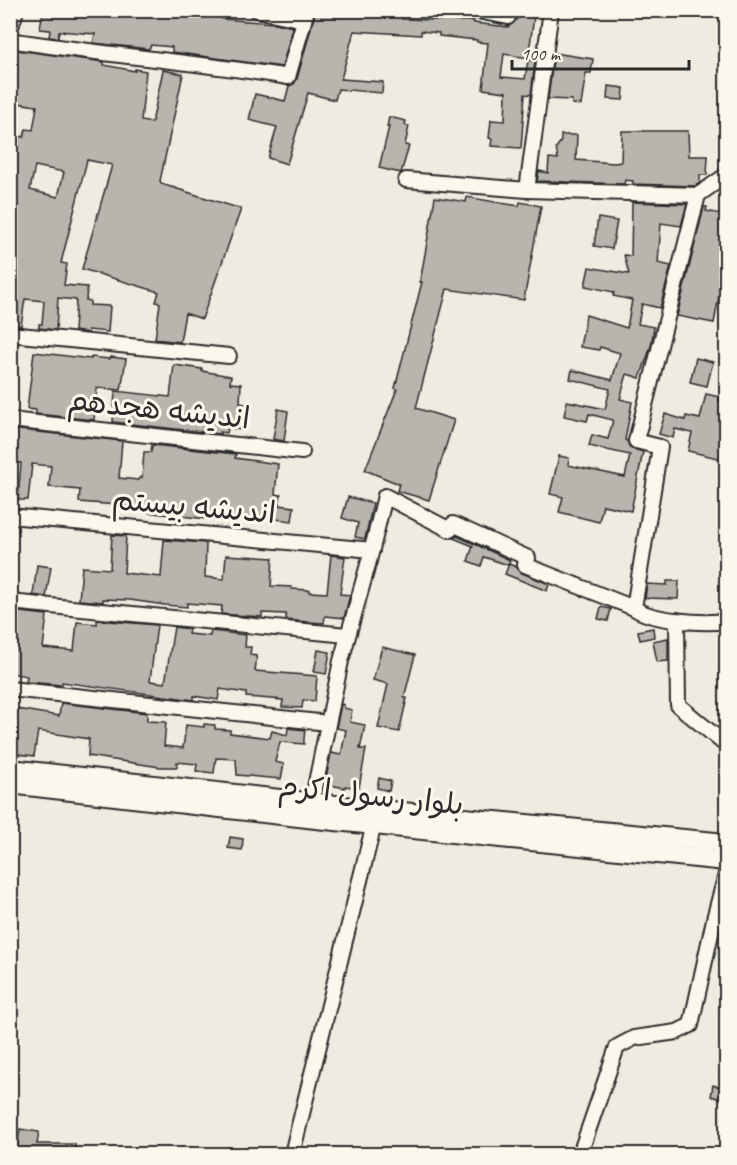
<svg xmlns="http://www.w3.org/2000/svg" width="737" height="1165" font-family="Caveat,'Playpen Sans Arabic',sans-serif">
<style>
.building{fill:#b8b5ae;stroke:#2b2b2b;stroke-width:1.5;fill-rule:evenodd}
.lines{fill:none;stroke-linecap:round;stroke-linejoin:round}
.minor-casing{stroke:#2b2b2b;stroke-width:18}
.major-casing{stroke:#2b2b2b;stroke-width:22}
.minor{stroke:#fbf7ec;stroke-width:14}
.major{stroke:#fbf7ec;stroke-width:18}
.labels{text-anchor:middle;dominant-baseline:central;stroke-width:6;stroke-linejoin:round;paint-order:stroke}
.street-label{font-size:30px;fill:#2b2b2b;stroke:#fbf7ec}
</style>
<rect width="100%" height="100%" fill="#eeebe0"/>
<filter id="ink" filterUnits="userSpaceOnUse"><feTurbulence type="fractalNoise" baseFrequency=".0167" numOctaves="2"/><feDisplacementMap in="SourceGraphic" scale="12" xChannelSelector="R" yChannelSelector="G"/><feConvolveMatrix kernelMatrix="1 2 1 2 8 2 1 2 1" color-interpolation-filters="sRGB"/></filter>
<g filter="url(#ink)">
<g class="building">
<path d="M43 10H197L224 13 223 19 274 23 293 27 282 67 172 52V47L151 45 149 49 93 43 95 34 59 31 58 38 49 37 50 30 40 29Z"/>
<path d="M316 10H398V15H403L402 19 468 21H474V23L508 27 517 19 514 10H535L528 58 504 54 501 77 525 79 528 60 535 61 531 95 525 94 521 148 491 146 492 139 489 138 491 120 505 121 506 92 483 89 488 43 477 42V40L439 36V33L421 31V35L354 31 341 79 383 82 382 93 338 89 335 100 308 93 287 164 268 158 277 127 249 120 255 94 285 101 289 86 294 84 297 79Z"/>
<path d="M10 49 104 62V65L135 71V69L146 71 141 121 152 123 163 70 183 74 160 181 162 184 241 209 202 319 185 313 180 342 155 339 160 303 156 302 159 292 82 269 112 165 87 160 61 263 67 264 64 285 87 287 86 300 90 301V305L110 306 108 332 88 330V333L74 331 76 300 58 298 56 330 39 328V324H42L44 301 25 299 21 326 10 325V204L16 181V178L10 177V134L24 137 26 129 33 130 37 106 10 102ZM35 166 64 172 58 197 30 190Z"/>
<path d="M554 53 593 59 591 73H586L581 105 572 104V100L548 99Z"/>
<path d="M608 86 624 88 623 100 607 99Z"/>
<path d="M389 117 406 121 405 125 409 126 405 145 409 146 401 173 379 168 389 127H387Z"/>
<path d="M622 131H688L689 156H708L707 175H700V183L695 186 633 184V181L625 180 624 184 537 181 539 171 548 173 549 158 558 159 556 148 561 141V135H577L576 160 614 163 621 162Z"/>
<path d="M435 197 466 202 467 197 519 206 520 202 541 206 524 300 447 289 416 408 454 420 429 500 397 491 399 484 365 470 397 389 395 388 422 282H420Z"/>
<path d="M632 202 687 204 681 226 661 223 658 263 671 266 660 308 642 304 638 324 654 327 651 346 640 378 627 374 620 399 632 402 625 440 627 441 630 448 643 452 631 511 603 505 599 522 559 512 563 497 550 494 559 456 569 458 568 465 625 477 630 455 589 446 592 435 608 439 613 420 589 414 587 421 564 416 567 401 605 409 610 389 570 379 572 370 612 380 620 353 600 347 599 350 580 347 586 315 627 328 632 300 613 296 614 292 585 286 589 267 629 274 624 255 631 256Z"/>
<path d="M704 207H707L706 211 726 215V260L714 323 677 316Z"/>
<path d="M598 218 617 221 612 249 594 246Z"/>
<path d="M34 352 91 359V357L110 359 111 357 126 359 121 390 97 388 94 420 36 414V410L27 409Z"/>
<path d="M696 358 713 362 707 386 690 382Z"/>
<path d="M174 365 202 369V371L231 376 230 383 241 384 240 403 245 404 242 430 228 428 227 433 220 432V434L113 422 115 391 170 397Z"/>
<path d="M706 394 720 397 719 401 726 403V460L688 451 692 433 675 429 673 438 659 434 665 414 685 420 686 416 700 419Z"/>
<path d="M278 409 288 411 284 441 273 439Z"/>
<path d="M10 429 122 441 119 478 138 480 139 478H142L144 452H151L152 445 236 454 235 458 278 464 275 494 281 495 279 505 294 507 292 521 259 517 258 521 234 519 233 522 146 512 147 509 131 506 79 502 80 490 49 487 51 466 32 464 28 500H18L21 463 10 462Z"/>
<path d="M348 497 373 503 365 539 355 537 358 523 342 518Z"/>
<path d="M112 535 126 536 124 573 161 577 164 540 206 543 205 577 224 579 226 555 273 558 271 586 292 587V589L310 590 309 592 327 593 331 555 345 557 340 594 350 595 344 618 325 616 324 623 308 622 286 620V614L262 613V617L221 614 222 606 187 603V607L165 605 130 600 103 599V602L79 600 82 567 110 569Z"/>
<path d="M457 536 510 560 508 565 484 557 481 566 468 561 473 546 453 538Z"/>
<path d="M509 564 516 567 522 573 549 584 547 591 505 574Z"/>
<path d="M37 565 51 567 46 597 33 595Z"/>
<path d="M667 581H679L678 599 645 598 647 584 667 585Z"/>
<path d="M601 607 611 609 608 621 598 619Z"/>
<path d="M11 611 47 615 43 648 74 651 77 622 97 624V620L157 625 150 681 165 683 174 627 189 629 188 634 210 636 211 631 246 635 245 647H251L250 655 257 656 255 671 317 676 315 701 303 700 302 708 282 707 283 700 246 697V693L220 689 218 700 194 696V700L62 682V685L26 682 27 676 10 673 13 644 10 643Z"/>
<path d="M653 628 654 637 640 640 638 631Z"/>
<path d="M668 638V661L657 662 653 641Z"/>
<path d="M382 647 415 655 404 698H407L399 732 378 728 388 684 373 680Z"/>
<path d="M318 650 330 652 326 674 314 672Z"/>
<path d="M61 703 147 713V721L166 722 164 746 183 748 186 725 204 727V724L215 725V729L230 730V733L270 738 272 731 287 735 288 728 305 730 304 739V744L280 742 275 762 284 764 281 779 237 775 236 759 216 758 214 773 196 771 197 764 177 762V767H160L88 756 89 739 38 731 34 756 10 753V708L59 716Z"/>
<path d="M341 704 344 705V708L352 710 350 722 365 725 360 749H366L359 788 345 786V788L325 784 331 753 341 755 346 730 336 728Z"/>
<path d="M379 778 391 781 389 791 377 788Z"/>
<path d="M230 837 243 839 242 850 228 848Z"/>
<path d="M713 1085 726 1089 724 1100 711 1096Z"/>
<path d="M20 1129 39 1132 37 1144H75L76 1155H42L17 1151Z"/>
</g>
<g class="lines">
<g class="minor-casing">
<g id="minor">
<path d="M256 10 304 20"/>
<path d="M472 10 508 17"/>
<path d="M10 31 16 10"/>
<path d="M10 40C103 55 196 62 288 77L307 10"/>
<path d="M406 180 527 190 698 195 725 176"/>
<path d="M527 190 551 10"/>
<path d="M698 195 636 441 660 447 634 608C652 621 703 624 726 621"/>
<path d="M10 334 229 356"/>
<path d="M10 420 302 452"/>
<path d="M10 516 372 550"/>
<path d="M10 602 347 635"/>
<path d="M677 620 678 705 726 745"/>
<path d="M10 689 328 723"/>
<path d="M312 802 341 661 369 561 385 496 450 530 453 524 528 558 525 565 634 608"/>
<path d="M292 1154 374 824"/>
<path d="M580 1154 617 1047 634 1038 677 1032 691 1025 715 915 726 874"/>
</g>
</g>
<g class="major-casing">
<g id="major">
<path d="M10 769 371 809 726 843"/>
<path d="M10 784 316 819 726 861"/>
</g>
</g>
<use href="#minor" class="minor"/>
<use href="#major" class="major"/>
</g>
</g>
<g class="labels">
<g class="street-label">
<text transform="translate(159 409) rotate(6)">اندیشه هجدهم</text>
<text transform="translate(194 506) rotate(5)">اندیشه بیستم</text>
<text transform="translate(371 795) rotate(6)">بلوار رسول اکرم</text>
</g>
</g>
<rect width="737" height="1165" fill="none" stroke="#fbf7ec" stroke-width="36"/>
<rect x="18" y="18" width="701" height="1129" fill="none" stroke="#2b2b2b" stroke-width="2" filter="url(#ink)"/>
<path d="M512 60v9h177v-9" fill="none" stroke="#2b2b2b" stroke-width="3"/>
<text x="521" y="60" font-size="18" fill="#2b2b2b" stroke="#fbf7ec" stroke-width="4.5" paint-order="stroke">100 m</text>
</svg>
